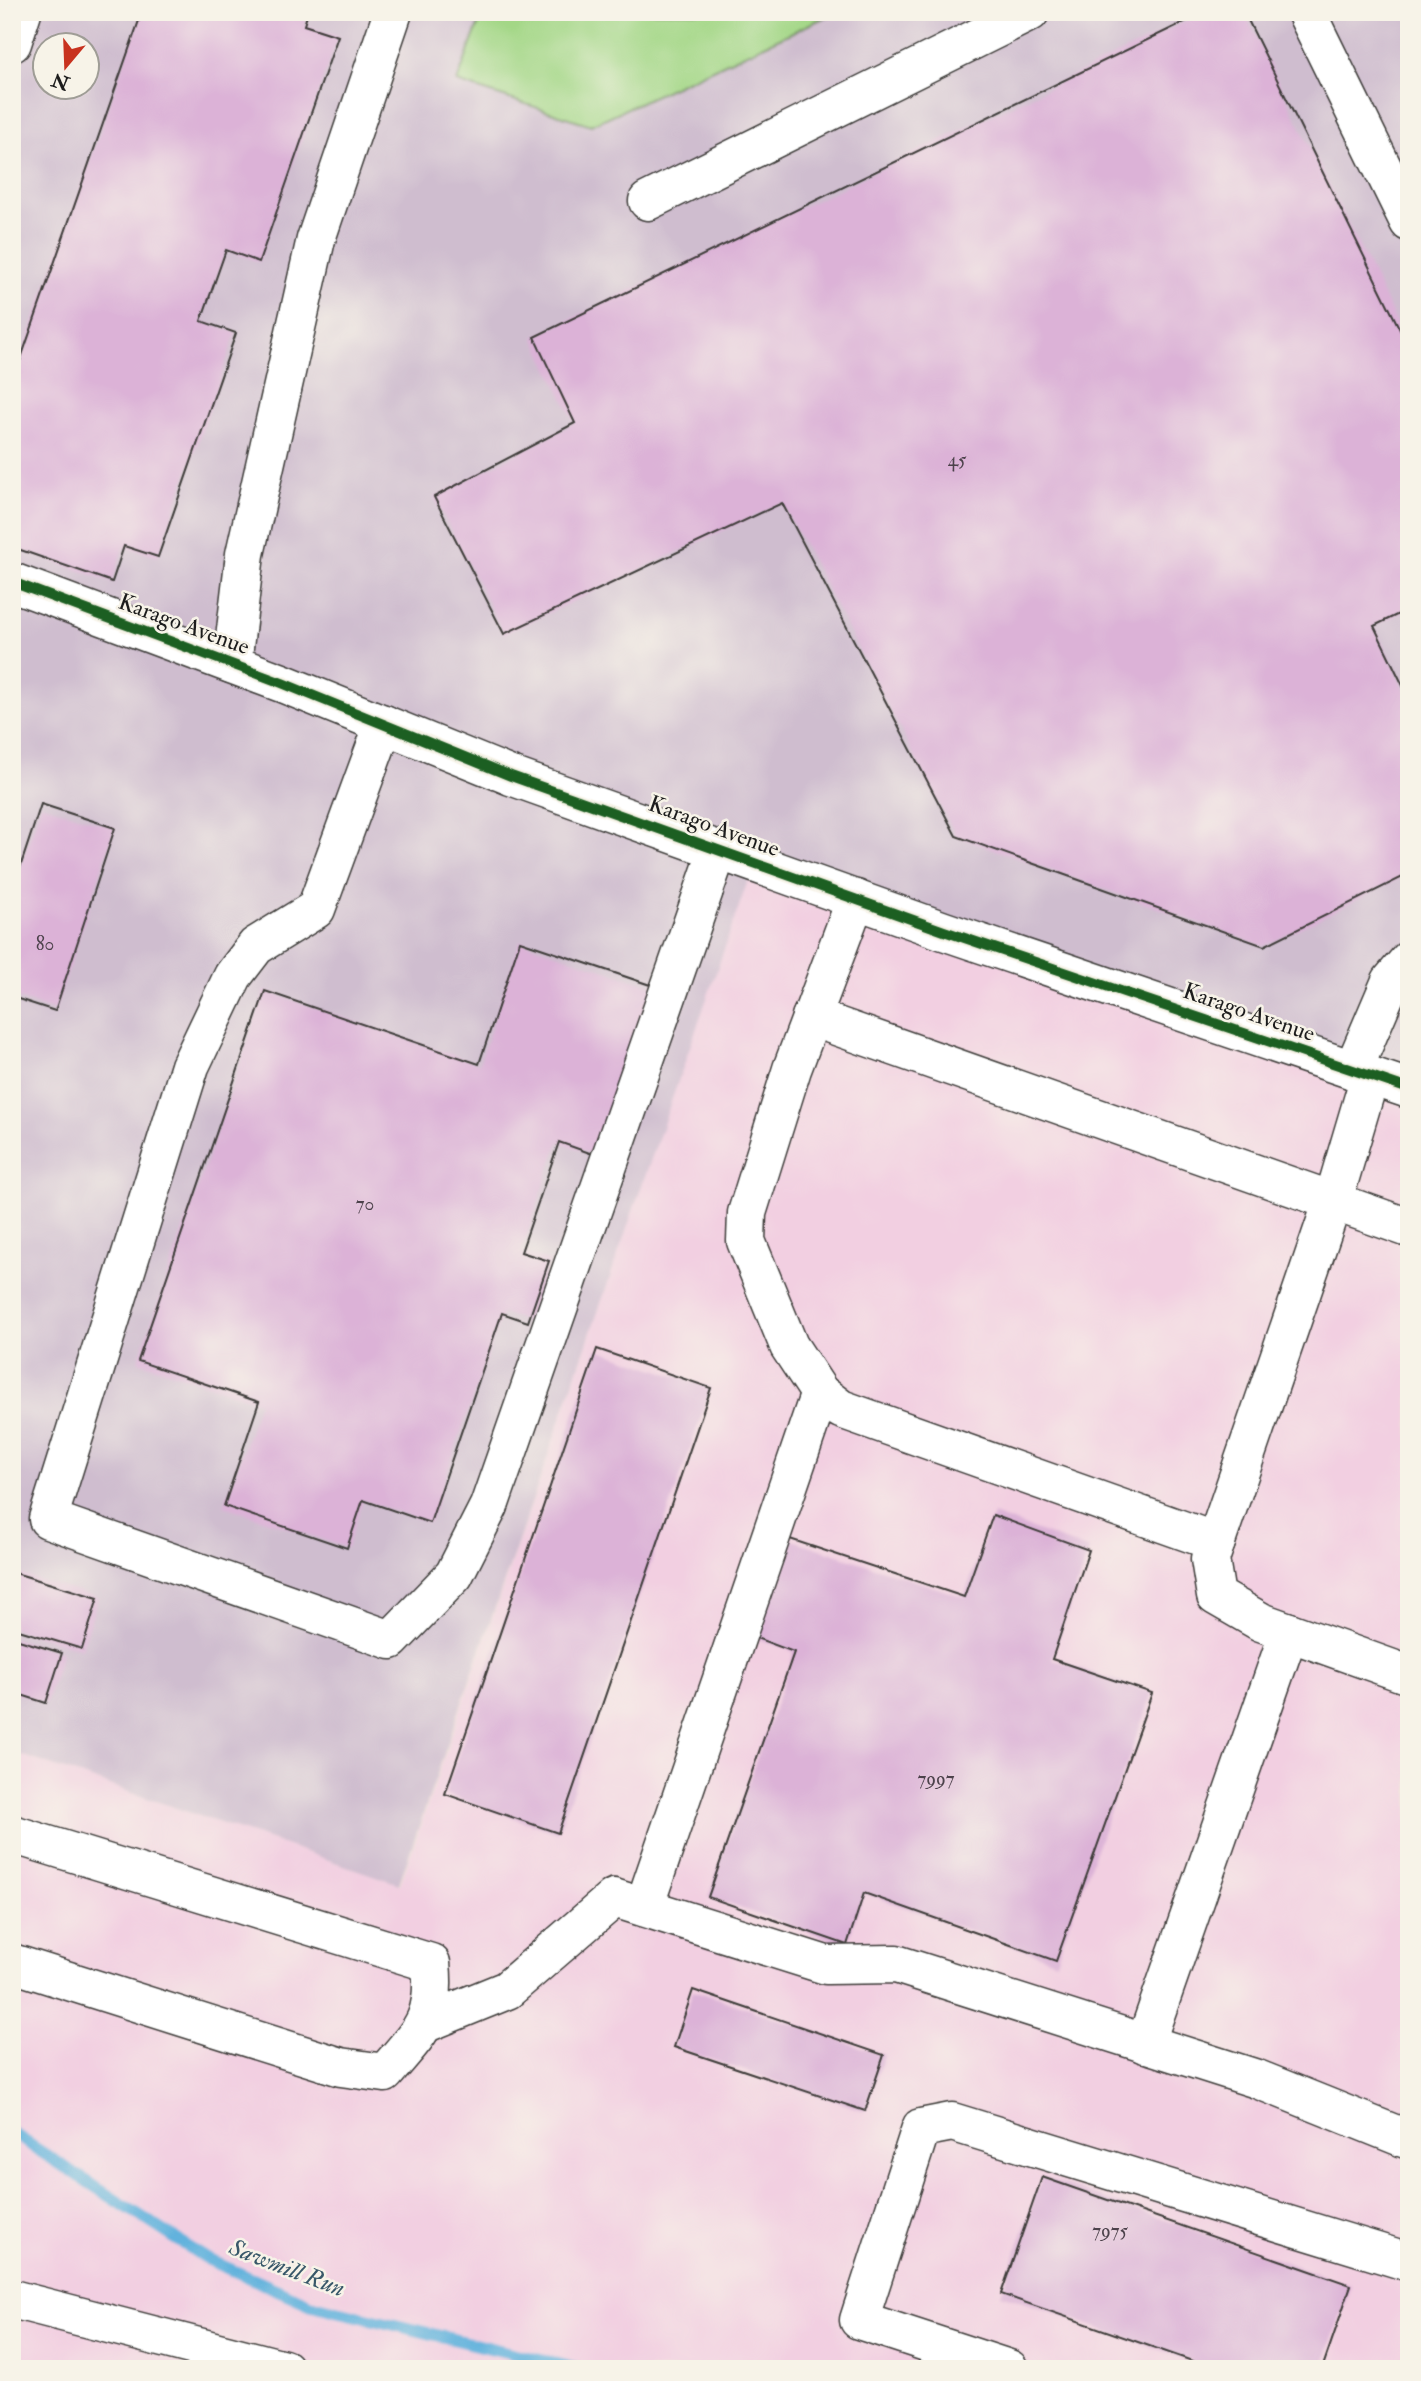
<svg xmlns="http://www.w3.org/2000/svg" width="1421" height="2381" font-family="'IM FELL Double Pica',serif">
<style>
.built{fill:#f2cfe1}
.industrial{fill:#cfbdcf;fill-rule:evenodd}
.green{fill:#a3d786;stroke:#607a51;stroke-width:2}
.lines{fill:none;stroke-linecap:round;stroke-linejoin:round}
.stream{stroke:#62b2dd;stroke-width:12}
.building{fill:#dcb2d7}
.minor-casing{stroke:#3c3b38;stroke-width:41}
.minor{stroke:#fff;stroke-width:38}
.cycleway-casing{stroke:#f7f3e8;stroke-width:15}
.cycleway{stroke:#1b5e20;stroke-width:10}
.labels{text-anchor:middle;dominant-baseline:central;stroke-width:5;stroke-linejoin:round;paint-order:stroke}
.number-label{font-size:19px;fill:#4c424b}
.street-label{font-size:23px;fill:#1c1c1c;stroke:#f7f3e8}
.water-label{font-size:24px;font-style:italic;fill:#385869;stroke:#f7f3e8}
</style>
<rect width="100%" height="100%" fill="#f7f3e8"/>
<filter id="ink" filterUnits="userSpaceOnUse"><feTurbulence type="fractalNoise" baseFrequency=".0143" numOctaves="2"/><feDisplacementMap in="SourceGraphic" scale="14" xChannelSelector="R" yChannelSelector="G"/><feConvolveMatrix kernelMatrix="1 2 1 2 8 2 1 2 1" color-interpolation-filters="sRGB"/></filter>
<filter id="wash" filterUnits="userSpaceOnUse"><feTurbulence type="fractalNoise" baseFrequency=".00686" numOctaves="4" result="noise"/><feDisplacementMap in="SourceGraphic" scale="28" xChannelSelector="R" yChannelSelector="G"/><feGaussianBlur stdDeviation="1.57" result="paint"/><feColorMatrix in="noise" values="0 0 0 0 0 0 0 0 0 0 0 0 0 0 0 0 0 1.4 0 .05"/><feComposite in="paint" operator="in"/></filter>
<g filter="url(#wash)">
<rect width="100%" height="100%" fill="#f1ead5"/>
<path class="built" d="M753 863 1409 1089V2369H12V1752L400 1884Z"/>
<path class="industrial" d="M12 12H483L458 82 591 125 836 12H1409V1089L754 863 399 1884 12 1752ZM46 46H88V88H46Z"/>
<path class="green" d="M483 12H836L591 125 457 82Z"/>
<g class="lines">
<path class="stream" d="M12 2133 207 2259 312 2305 577 2369"/>
</g>
<g id="blocks">
<g class="building">
<path d="M142 12H308L304 25 338 36 259 262 226 250 201 321 236 333 158 557 124 546 112 582 12 547V384Z"/>
<path d="M1205 12H1244L1409 348V609L1374 626 1409 698V874L1264 946 956 836 782 503 504 634 434 497 575 423 534 337Z"/>
<path d="M41 804 115 828 55 1011 12 997V892Z"/>
<path d="M520 941 656 987 598 1156 559 1142 521 1252 549 1261 528 1322 502 1313 430 1523 363 1500 347 1548 224 1506 259 1402 138 1361 265 991 479 1064Z"/>
<path d="M597 1349 711 1388 558 1833 445 1794Z"/>
<path d="M993 1515 1089 1550 1052 1659 1152 1693 1056 1961 864 1893 847 1945 708 1897 794 1652 756 1638 787 1538 964 1597Z"/>
<path d="M15 1573 98 1598 82 1649 12 1628Z"/>
<path d="M12 1638 62 1653 46 1703 12 1692Z"/>
<path d="M693 1990 884 2055 865 2111 674 2047Z"/>
<path d="M1042 2177 1351 2285 1322 2369H1215L1001 2294Z"/>
</g>
</g>
</g>
<g filter="url(#ink)">
<use href="#blocks" fill-opacity="0" stroke="#3c3b38" stroke-width="2"/>
<g class="lines">
<g class="minor-casing">
<g id="minor">
<path d="M1306 12 1409 222"/>
<path d="M12 43 22 12"/>
<path d="M648 201 1030 12"/>
<path d="M12 582 282 683 511 776 944 931 1409 1089"/>
<path d="M232 664 245 554 316 239 393 12"/>
<path d="M384 724 316 909 256 946 233 976 190 1066 48 1519 391 1640 454 1575 489 1506 718 850"/>
<path d="M856 899 792 1069 747 1213 746 1241 789 1346 820 1393 841 1409 1216 1542"/>
<path d="M811 1017 1409 1228"/>
<path d="M1353 1070 1391 981 1409 960"/>
<path d="M1370 1076 1333 1201 1210 1559 1216 1596 1261 1622 1409 1675"/>
<path d="M12 1834 431 1963C437 2021 420 2031 385 2073L341 2067 12 1963"/>
<path d="M644 1907 820 1393"/>
<path d="M426 2023 507 1990 614 1898 826 1965 896 1964 1257 2079 1409 2140"/>
<path d="M1145 2044 1289 1632"/>
<path d="M12 2299 284 2369"/>
<path d="M1009 2369 859 2320 921 2128 952 2122 1409 2262"/>
</g>
</g>
<use href="#minor" class="minor"/>
<g class="cycleway-casing">
<path id="cycleway" d="M12 582 282 683 511 776 944 931 1409 1089"/>
</g>
<use href="#cycleway" class="cycleway"/>
</g>
</g>
<g class="labels">
<g class="number-label">
<text x="957" y="460">45</text>
<text x="45" y="944">80</text>
<text x="365" y="1204">70</text>
<text x="936" y="1779">7997</text>
<text x="1110" y="2231">7975</text>
</g>
<g class="street-label">
<text transform="translate(184 624) rotate(20)">Karago Avenue</text>
<text transform="translate(714 826) rotate(20)">Karago Avenue</text>
<text transform="translate(1249 1012) rotate(19)">Karago Avenue</text>
</g>
<g class="water-label">
<text transform="translate(287 2268) rotate(21)">Sawmill Run</text>
</g>
</g>
<rect width="1421" height="2381" fill="none" stroke="#f7f3e8" stroke-width="42"/>
<g transform="translate(66 66) rotate(199)"><circle r="33" fill="#f7f3e8" stroke="#9f9d96" stroke-width="2"/>
<path d="M0-5L12 26L0 18L-12 26Z" fill="#c8321e"/>
<text y="-10" font-size="19" font-weight="bold" text-anchor="middle" fill="#1c1c1c">N</text>
</g>
</svg>
